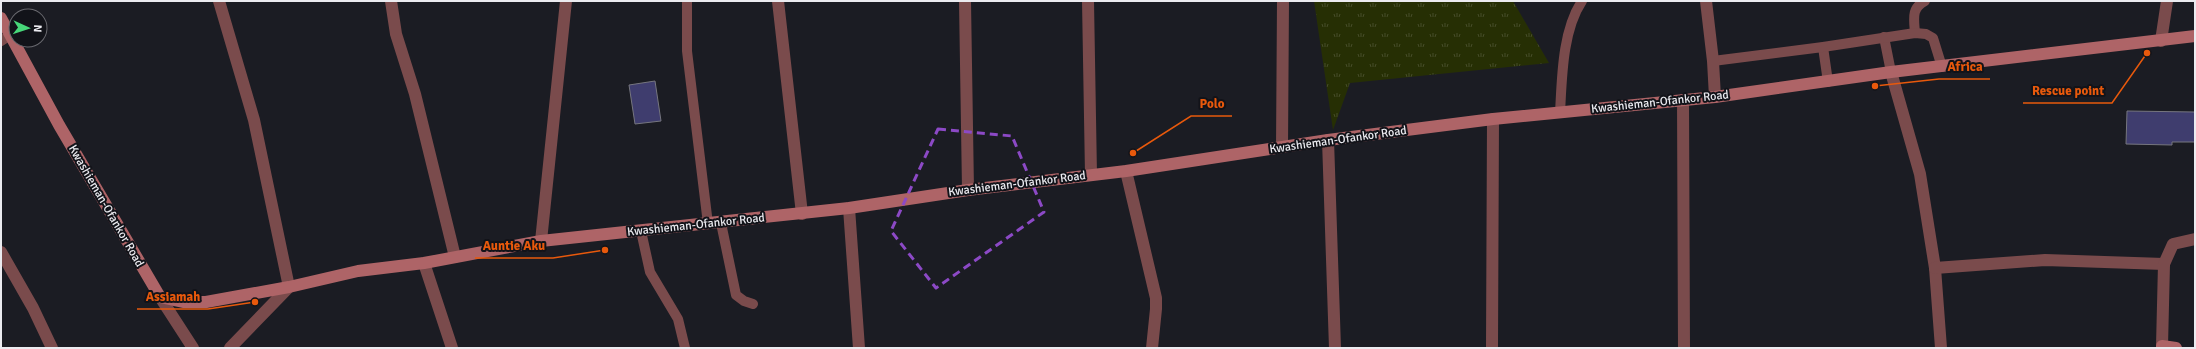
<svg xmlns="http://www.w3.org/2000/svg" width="2196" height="349" font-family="Signika,sans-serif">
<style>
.grass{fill:url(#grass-tufts)}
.building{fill:#3f3d6e;stroke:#76767f}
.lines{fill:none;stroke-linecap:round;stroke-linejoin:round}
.lane{stroke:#7a4b4c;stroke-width:10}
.street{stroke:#7a4b4c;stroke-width:12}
.secondary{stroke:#ae6467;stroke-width:12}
.marked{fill:none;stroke:#8c49c6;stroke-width:3;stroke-dasharray:8 5;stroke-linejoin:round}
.labels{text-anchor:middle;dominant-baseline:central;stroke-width:4;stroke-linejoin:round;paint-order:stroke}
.street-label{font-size:12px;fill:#ebebf0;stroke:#121319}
.leader{fill:none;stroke:#e8590c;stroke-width:1.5}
.callout-dot{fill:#e8590c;stroke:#121319;stroke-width:1.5}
.callout-label{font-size:13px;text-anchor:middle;font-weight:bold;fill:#e8590c;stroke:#121319;stroke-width:4;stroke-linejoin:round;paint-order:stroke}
</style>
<defs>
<pattern id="grass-tufts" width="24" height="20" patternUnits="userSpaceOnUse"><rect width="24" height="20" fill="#262f04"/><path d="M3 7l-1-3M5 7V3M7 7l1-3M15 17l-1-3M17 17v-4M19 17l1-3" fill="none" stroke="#464d29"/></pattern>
</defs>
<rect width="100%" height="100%" fill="#1b1c23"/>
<path class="grass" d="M1314 1H1513L1549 63 1350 83 1333 130Z"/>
<g class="building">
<path d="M655 81 661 121 635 124 629 85Z"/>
<path d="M2127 111 2195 112V142H2172V145L2126 144Z"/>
</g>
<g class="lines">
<g class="lane">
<path d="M687 1V51L708 224"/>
<path d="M1915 33C1914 19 1911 8 1925 1"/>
<path d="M1884 37 1891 72"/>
<path d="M1 41 10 35"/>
<path d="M1823 47 1828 82"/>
<path d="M1713 61 1823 47 1915 33 1926 34 1933 38 1942 67"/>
<path d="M1560 113C1562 79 1562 31 1582 1"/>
<path d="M721 223 736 295 744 301 753 304"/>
<path d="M641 231 650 272 678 319 685 348"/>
</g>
<g class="street">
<path d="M219 1 254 120 289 287 230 348"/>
<path d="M391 1 396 34 415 94 455 257"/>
<path d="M778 1 802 214"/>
<path d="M965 1 968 190"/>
<path d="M1088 1 1091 175"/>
<path d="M1706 1 1713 61 1715 97"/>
<path d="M2161 41 2167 1"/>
<path d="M1891 72 1920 174 1935 268 1941 348"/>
<path d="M1683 100 1684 348"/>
<path d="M1328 140 1335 348"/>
<path d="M1282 147 1283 1"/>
<path d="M1126 171 1156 298V309L1152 348"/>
<path d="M849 208 859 348"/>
<path d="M541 241 566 1"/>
<path d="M1 252 33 308 52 348"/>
<path d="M424 263 452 348"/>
<path d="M1935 268 2045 260 2164 264"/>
<path d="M160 297 193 348"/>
<path d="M2162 346 2164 264 2173 244 2195 239"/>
<path d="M1492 348 1493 119"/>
</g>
<g class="secondary">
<path d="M1 18 59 125 160 297 183 302H206L289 287 358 271 424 263 541 241 849 208 968 190 1126 171 1328 140 1493 119 1715 97 1891 72 2195 36"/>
<path d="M2162 348V346L2176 348"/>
</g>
</g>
<path class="marked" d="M938 129 1012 136 1044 212 936 288 891 231Z"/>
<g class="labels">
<g class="street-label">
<text transform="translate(1660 102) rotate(-6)">Kwashieman-Ofankor Road</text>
<text transform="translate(1338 140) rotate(-8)">Kwashieman-Ofankor Road</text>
<text transform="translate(1017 184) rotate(-7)">Kwashieman-Ofankor Road</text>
<text transform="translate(106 206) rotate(60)">Kwashieman-Ofankor Road</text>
<text transform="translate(696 225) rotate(-6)">Kwashieman-Ofankor Road</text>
</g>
</g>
<path class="leader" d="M1875 86L1939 79H1990M2147 53L2112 103H2023M1133 153L1191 116H1232M605 250L553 258H475M255 302L208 309H137"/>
<g class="callout-dot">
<circle cx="1875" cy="86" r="4"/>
<circle cx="2147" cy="53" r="4"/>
<circle cx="1133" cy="153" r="4"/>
<circle cx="605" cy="250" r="4"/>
<circle cx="255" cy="302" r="4"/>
</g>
<g class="callout-label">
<text x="1965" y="71">Africa</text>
<text x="2068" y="95">Rescue point</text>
<text x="1212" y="108">Polo</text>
<text x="514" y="250">Auntie Aku</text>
<text x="173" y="301">Assiamah</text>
</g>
<rect width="2196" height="349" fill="none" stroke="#ebebf0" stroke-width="4"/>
<g transform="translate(28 28) rotate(93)"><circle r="19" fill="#121319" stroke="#69696f"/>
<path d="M0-3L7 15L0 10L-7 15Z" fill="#47d779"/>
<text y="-6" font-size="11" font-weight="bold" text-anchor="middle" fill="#ebebf0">N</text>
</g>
</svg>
